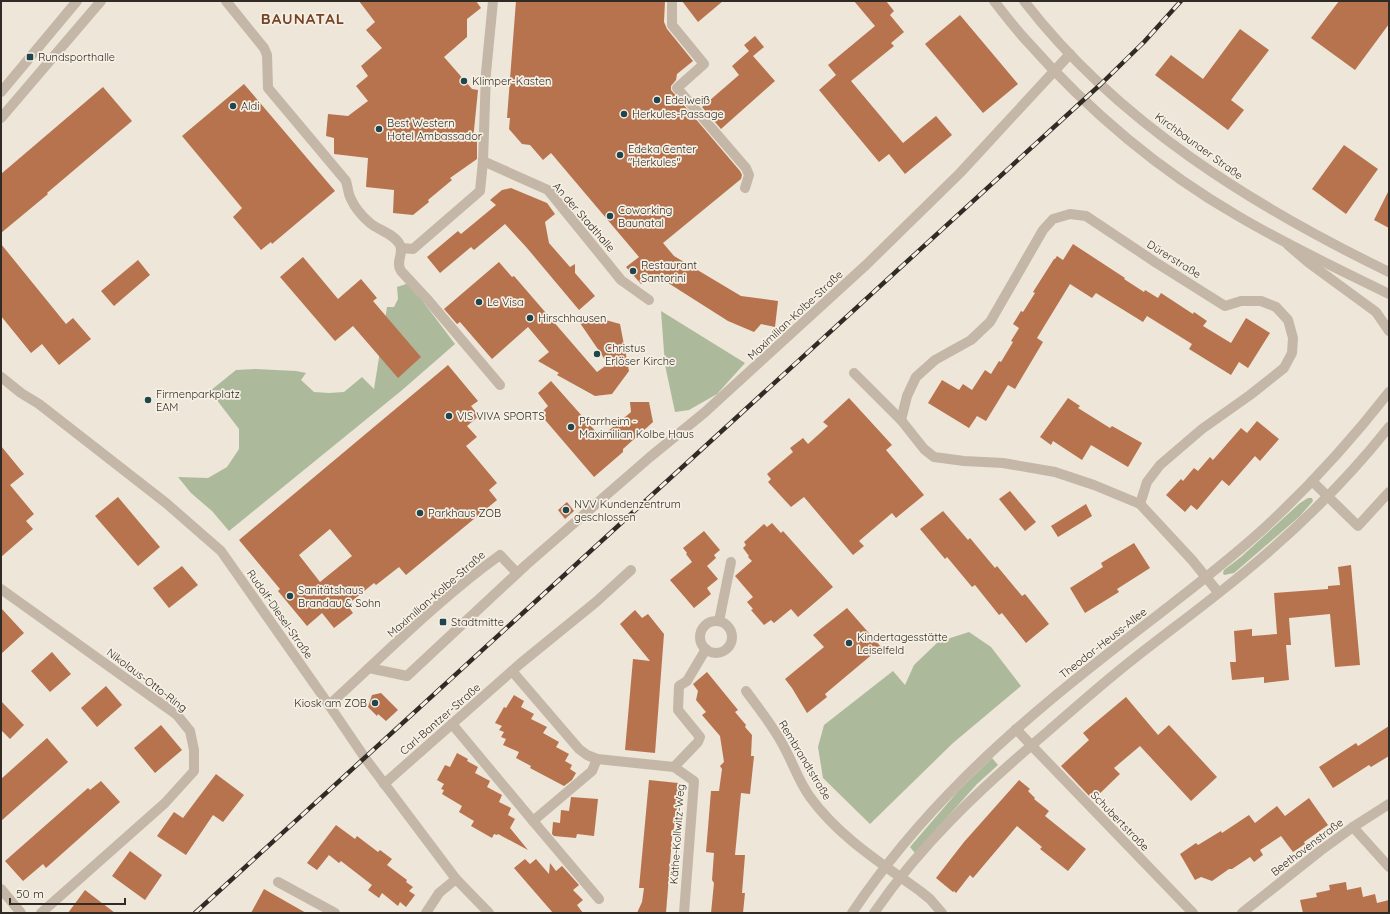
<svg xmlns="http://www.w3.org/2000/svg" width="1390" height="914" font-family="Quicksand,sans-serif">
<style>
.green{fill:#acba9b}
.building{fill:#b7734d;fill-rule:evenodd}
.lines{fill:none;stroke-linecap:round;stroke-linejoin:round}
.pedestrian{stroke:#c4b7a7;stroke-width:10}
.minor{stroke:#c4b7a7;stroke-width:10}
.tertiary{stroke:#c4b7a7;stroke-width:10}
.rail-casing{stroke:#312b26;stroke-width:4.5}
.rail{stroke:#f6f0e4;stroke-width:3;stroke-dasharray:9;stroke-linecap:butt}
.poi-dot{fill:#21454d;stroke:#f6f0e4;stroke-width:1.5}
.labels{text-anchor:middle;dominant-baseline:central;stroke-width:3.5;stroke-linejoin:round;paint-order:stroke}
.poi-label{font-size:11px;fill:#312b26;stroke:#f6f0e4;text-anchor:start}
.street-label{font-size:11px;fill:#312b26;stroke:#f6f0e4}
.district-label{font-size:15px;font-weight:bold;letter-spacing:1px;fill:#764429;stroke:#f6f0e4}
</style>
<rect width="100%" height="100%" fill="#ede6d9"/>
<g class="green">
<path d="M409 283 455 344 401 391 229 531 212 511 191 493 178 477 208 478 227 467 239 449V429L210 391 236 370 255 369 296 371 306 373 301 380 314 392 329 393 344 392 362 377 374 389 387 307H394L398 299 397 287Z"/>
<path d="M661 311 745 363 717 394 689 410 675 412 665 365Z"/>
<path d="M1308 498H1312L1313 501 1300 516 1234 573 1224 575 1223 573 1224 570 1241 557 1300 503Z"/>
<path d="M969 632 991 647 1021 686 953 743 870 824 823 778 818 747 824 725 893 671 905 685 914 665 938 642Z"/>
<path d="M992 758 998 765 977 784 915 853 910 847 959 790Z"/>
</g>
<g class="building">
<path d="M359 1H476L481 8 467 19V37L444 57 472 89 478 90 473 140 477 142V159L450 178 452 180 428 200 429 202 413 215 393 213 394 190 366 187 368 158 334 154V138L326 136 328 114 348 116 368 101 356 86 368 76 361 66 382 48 366 30 375 22Z"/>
<path d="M516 1H665L664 22 667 29 693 61 677 74 676 80 671 86V90L740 171 742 175 741 179 663 243 674 256 741 296 778 301 775 327 761 324 754 332 728 321 654 274 641 284 626 267 639 257 551 153 543 160 530 145 522 144 509 129 510 118H507Z"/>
<path d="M682 1H723L698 22Z"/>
<path d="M854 1H886L894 11 890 15 904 32 891 43 894 46 851 81 903 143 936 116 952 135 905 174 889 154 879 162 819 90 836 75 828 65 875 26Z"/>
<path d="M1339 1H1389V24L1355 70 1311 38Z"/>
<path d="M960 15 1018 84 983 113 925 44Z"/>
<path d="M1240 29 1269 50 1231 100 1244 110 1228 130 1155 75 1171 55 1203 79Z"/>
<path d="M755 36 764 47 753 56 775 81 721 129 702 107 739 75 732 66 749 51 744 45Z"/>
<path d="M244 84 335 191 272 244 271 242 261 250 233 217 242 208 182 136Z"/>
<path d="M103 87 132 121 47 193 48 194 1 233V174Z"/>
<path d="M1344 145 1378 169 1346 214 1312 189Z"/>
<path d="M511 188 547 203 555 214 545 222 549 243 570 267 575 264V273L595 296 579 310 527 248 505 224 474 250 471 247 440 273 427 257 458 231 461 234 496 205 490 200 502 190Z"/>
<path d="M1389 190V228L1374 220Z"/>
<path d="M1 244 66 324 73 318 91 339 59 365 42 344 31 353 1 316Z"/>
<path d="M1073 244 1125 278 1124 279 1144 292 1145 290 1158 298 1161 293 1193 314 1194 312 1207 321 1203 326 1231 343 1246 318 1270 333 1248 368 1239 362 1231 375 1189 349 1192 344 1147 316 1143 322 1096 293 1092 298 1070 284 1037 338 1043 342 1015 389 1008 385 986 421 977 416 969 428 928 403 942 380 959 390 963 384 972 390 985 370 991 374 999 361 1001 362 1013 342 1011 341 1019 328 1013 324 1021 311 1023 312 1035 293 1033 292 1054 259H1055L1057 256 1063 260Z"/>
<path d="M303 257 338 299 361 279 377 298 373 301 421 357 398 378 353 326 335 341 280 277Z"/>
<path d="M138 260 150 275 114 306 101 291Z"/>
<path d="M499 262 512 277 514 276 597 372 608 364 580 323 588 315 620 324 629 371 612 394 595 396 557 375 559 373 538 361 549 352 528 327 492 359 460 322 457 324 444 309Z"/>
<path d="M448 365 478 401 471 406 479 416 467 426 477 437 466 446 497 483 489 490 497 500 406 575 399 567 376 585 374 583 347 605 353 613 334 628 322 613 307 626 278 591 280 589 239 540ZM330 529 352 556 320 582 299 555Z"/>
<path d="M551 381 598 434 607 432 631 412 630 402H649L653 422 623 449V452L594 477 540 414 548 406 538 393Z"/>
<path d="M849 398 892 445 886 450 924 495 896 518 892 513 859 541 864 546 853 555 804 497 791 507 768 482 771 479 767 474 793 452 790 448 803 438 808 444 828 426 823 422Z"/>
<path d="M1068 398 1080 406 1078 408 1110 428 1112 426 1142 443 1128 467 1091 445 1082 460 1053 441 1051 445 1040 437Z"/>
<path d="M1257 421 1279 439 1260 461 1255 456 1229 486 1222 480 1197 510 1191 505 1185 512 1166 495 1181 479 1183 481 1194 468 1198 471 1210 457 1213 460 1241 428 1247 433Z"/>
<path d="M1 446 24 474 10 485 34 514 26 521 33 529 1 557Z"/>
<path d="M1010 491 1036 522 1025 531 999 499Z"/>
<path d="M118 497 160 547 138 566 95 516Z"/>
<path d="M567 502 574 511 565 519 558 510Z"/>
<path d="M1086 504 1092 516 1058 537 1051 526Z"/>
<path d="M943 511 968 540 970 538 995 568 997 566 1022 596 1025 594 1049 624 1026 643 1002 613 999 615 975 585 972 587 947 557 945 559 920 529Z"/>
<path d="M772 523 781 533 783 531 833 587 798 617 791 609 774 623 771 620 764 625 751 610 753 609 747 602 753 597 735 576 752 561 748 557 749 556 743 548 746 545 744 542 764 524 767 527Z"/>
<path d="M704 531 720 550 714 555 716 558 707 566 718 579 707 588 711 594 694 608 670 580 692 562 686 554 687 553 683 548Z"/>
<path d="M1134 543 1150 568 1117 589 1119 592 1085 613 1070 588 1103 567 1101 563Z"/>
<path d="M1351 565 1360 665 1335 667 1330 614 1289 618 1291 645H1286L1289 680 1264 683V677L1232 680 1230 662H1236L1234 631 1252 629V636L1277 634 1274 593 1328 589V586L1340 585 1338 567Z"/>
<path d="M182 566 198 585 169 608 153 588Z"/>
<path d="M1 608 24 633 1 654Z"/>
<path d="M847 608 881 647 825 694 827 697 807 713 792 688 785 679 824 647 813 635Z"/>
<path d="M635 610 642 618 648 614 664 634 655 753 625 750 633 659 650 661 620 624Z"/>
<path d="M52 652 71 674 50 692 31 671Z"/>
<path d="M707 672 738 710 735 712 746 725 745 727 752 735 751 756H754L750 794 741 793 735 855H745L742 893H745L743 913H711L714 883 712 880 714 853 706 852 711 791H719L722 769 720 766 724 762 720 736 702 715 706 712 696 700 698 691 693 684Z"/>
<path d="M106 686 122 705 97 727 81 708Z"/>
<path d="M381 693 398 710 386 721 378 714 377 716 368 707 372 695Z"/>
<path d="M514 695 524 701 521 707 534 714 531 719 547 727 543 733 559 742 556 747 569 754 565 761 572 765 570 769 576 773 572 780 564 786 530 768 531 766 516 758 519 752 503 745 506 739 501 737 504 732 499 730 502 726 495 723 504 707 506 708Z"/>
<path d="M1126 697 1158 735 1169 725 1217 777 1191 801 1140 746 1114 768 1120 774 1093 800 1061 766 1089 740 1083 733Z"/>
<path d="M1 701 24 725 10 739 1 730Z"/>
<path d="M161 725 182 750 155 773 134 748Z"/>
<path d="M1389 726V756L1371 767 1369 765 1333 788 1319 767 1356 743 1358 746Z"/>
<path d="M47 738 68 762 1 821V779Z"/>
<path d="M457 753 468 759 467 761 478 767 475 773 490 781 487 787 502 795 499 802 511 808 508 815 515 819 510 828 528 850 498 834 497 835 494 834 492 838 471 826 474 821 459 812 462 806 442 794 444 790 441 789 444 784 437 780 445 765 450 767Z"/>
<path d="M216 774 244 795 223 822 213 815 186 855 157 836 174 812 183 818Z"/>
<path d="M649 780 678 783 676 823 675 822 672 838 666 913H637L642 902 644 888H639Z"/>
<path d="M1019 780 1030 789 1028 791 1035 798 1034 799 1049 811 1045 816 1086 849 1068 871 1040 849 1042 847 1017 826 973 878 970 875 956 893 954 891 953 892 936 878 964 842Z"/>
<path d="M101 781 120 802 46 868 43 864 23 881 5 861 88 788 90 790Z"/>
<path d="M571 797 598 799 594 836 577 834 576 838 554 836 552 834 553 822 560 823 561 810 569 811Z"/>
<path d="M1309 798 1328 825 1304 842 1305 844 1293 852 1281 836 1260 850 1263 855 1254 862 1250 857 1232 869H1229L1212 881 1201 877 1195 880 1180 854 1196 843 1198 845 1221 831 1222 833 1249 815 1255 823 1277 806 1285 816Z"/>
<path d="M336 825 355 839 357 836 378 852 380 850 392 859 387 865 407 880 406 882 413 887 409 891 415 895 406 907 400 902 398 906 382 893 379 898 368 890 372 885 341 861 339 863 329 855 317 870 307 863Z"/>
<path d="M130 851 162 875 145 900 112 876Z"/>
<path d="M525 859 530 864 536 859 549 874 550 863 556 871 562 866 579 885 573 890 583 900 577 905 583 913H553L514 868Z"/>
<path d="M1346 882 1347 890 1361 887 1363 897 1375 894 1377 903 1389 900V913H1303L1300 900 1317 897 1316 893 1330 890 1329 885Z"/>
<path d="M264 889 306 913H251Z"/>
<path d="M85 890 115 913H68Z"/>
</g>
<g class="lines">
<g class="pedestrian">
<path d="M493 1 486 73 483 161 548 190 621 280 649 300"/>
<path d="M672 1V25L704 64 677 88 746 168 749 175 745 188"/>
<path d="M401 248 413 249 480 191 483 161"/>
</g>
<g class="minor">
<path d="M226 1 264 48 267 55 268 88 346 181C348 187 348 194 351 199 355 208 363 217 370 223 378 230 395 234 400 245 404 255 395 261 401 271L428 300 500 385"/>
<path d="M1288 245 1309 263 1376 312 1389 331"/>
<path d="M854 373 901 420 924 449 934 457 964 461 1003 463 1055 472 1094 485 1140 504 1192 560 1218 592"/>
<path d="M1 377 21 393 39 404 166 503 221 551 329 705 365 758 456 879 489 913"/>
<path d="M901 420 907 396 916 377 935 360 971 340 990 322 1043 230 1053 219 1070 214 1086 216 1155 262 1225 306 1241 301H1261L1276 307 1288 320 1293 338 1292 353 1284 368 1250 395 1202 429 1160 465 1147 482 1140 504"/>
<path d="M1312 481 1358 526 1389 492"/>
<path d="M1 589 177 715 190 731 194 750V771L165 803 41 913"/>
<circle cx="716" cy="637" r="16"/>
<path d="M719 621 731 562"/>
<path d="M369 668 407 676 526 565 650 457 704 413 866 265 960 173 1070 54"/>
<path d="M512 671 579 749 587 755 597 759 674 767"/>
<path d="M746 691C757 706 769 721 779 738 791 757 797 779 810 797 839 837 881 863 920 891L930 899 942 913"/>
<path d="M329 705C385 654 439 599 500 555L517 573"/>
<path d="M452 724 533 821"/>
<path d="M1016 729 1031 745 1193 913"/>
<path d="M597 759 592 771 533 821 599 899"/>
<path d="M384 784 521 663 596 602 631 570"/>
<path d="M1353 827 1389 867"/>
<path d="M278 882 335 913"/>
<path d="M1 889 21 913"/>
<path d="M426 913 439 893 456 879"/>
<path d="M684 913 694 781 674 767 698 742 700 737 678 710 679 686 687 681 706 649"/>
<path d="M852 913C919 813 1002 737 1096 663 1151 619 1209 578 1261 531 1308 488 1350 442 1389 392"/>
<path d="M874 913C921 844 983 786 1046 733 1076 707 1105 681 1136 657 1173 628 1210 601 1246 571 1298 528 1347 480 1389 427"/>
<path d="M1242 913 1320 851 1353 827 1389 804"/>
</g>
<g class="tertiary">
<path d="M994 1C1004 14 1014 27 1025 39 1086 108 1158 170 1238 216 1287 245 1338 269 1389 294"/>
<path d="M1024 1C1117 122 1253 206 1389 272"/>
<path d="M1 92 77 1"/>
<path d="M1 118 101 1"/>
</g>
<g class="rail-casing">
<path id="rail" d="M195 913 1101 84 1144 42 1181 1"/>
</g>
<use href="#rail" class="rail"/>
</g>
<g class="poi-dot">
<rect x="26" y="53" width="8" height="8" rx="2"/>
<circle cx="464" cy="81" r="4"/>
<circle cx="657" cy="100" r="4"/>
<circle cx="233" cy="106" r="4"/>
<circle cx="624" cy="114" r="4"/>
<circle cx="379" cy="129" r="4"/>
<circle cx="620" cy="155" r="4"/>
<circle cx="610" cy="216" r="4"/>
<circle cx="633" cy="271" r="4"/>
<circle cx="479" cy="302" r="4"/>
<circle cx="530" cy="318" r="4"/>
<circle cx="597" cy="354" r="4"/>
<circle cx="148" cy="400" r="4"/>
<circle cx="449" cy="416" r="4"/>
<circle cx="571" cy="427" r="4"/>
<circle cx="566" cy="510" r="4"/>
<circle cx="420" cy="513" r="4"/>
<circle cx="290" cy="596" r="4"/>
<rect x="439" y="618" width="8" height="8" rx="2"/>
<circle cx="849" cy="643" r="4"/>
<circle cx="375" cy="703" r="4"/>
</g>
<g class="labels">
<g class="poi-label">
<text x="38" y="57">Rundsporthalle</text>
<text x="472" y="81">Klimper-Kasten</text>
<text x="665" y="100">Edelweiß</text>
<text x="241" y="106">Aldi</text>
<text x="632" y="114">Herkules-Passage</text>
<text x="387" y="123">Best Western<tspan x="387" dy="13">Hotel Ambassador</tspan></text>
<text x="628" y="149">Edeka Center<tspan x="628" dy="13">"Herkules"</tspan></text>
<text x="618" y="210">Coworking<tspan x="618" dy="13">Baunatal</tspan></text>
<text x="641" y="265">Restaurant<tspan x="641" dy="13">Santorini</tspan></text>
<text x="487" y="302">Le Visa</text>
<text x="538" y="318">Hirschhausen</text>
<text x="605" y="348">Christus<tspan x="605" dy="13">Erlöser Kirche</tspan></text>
<text x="156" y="394">Firmenparkplatz<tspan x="156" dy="13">EAM</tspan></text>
<text x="457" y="416">VIS VIVA SPORTS</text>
<text x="579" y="421">Pfarrheim -<tspan x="579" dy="13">Maximilian Kolbe Haus</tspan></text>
<text x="574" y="504">NVV Kundenzentrum<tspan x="574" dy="13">geschlossen</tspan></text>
<text x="428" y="513">Parkhaus ZOB</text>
<text x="298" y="590">Sanitätshaus<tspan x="298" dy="13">Brandau &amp; Sohn</tspan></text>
<text x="451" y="622">Stadtmitte</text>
<text x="857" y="637">Kindertagesstätte<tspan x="857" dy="13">Leiselfeld</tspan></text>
<text x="367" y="703" text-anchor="end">Kiosk am ZOB</text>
</g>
<g class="street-label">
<text transform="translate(1199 146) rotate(36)">Kirchbaunaer Straße</text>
<text transform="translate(584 217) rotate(49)">An der Stadthalle</text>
<text transform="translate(1174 259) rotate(32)">Dürerstraße</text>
<text transform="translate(795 315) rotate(-43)">Maximilian-Kolbe-Straße</text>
<text transform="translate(436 594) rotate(-41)">Maximilian-Kolbe-Straße</text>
<text transform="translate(280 614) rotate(55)">Rudolf-Diesel-Straße</text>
<text transform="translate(1103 643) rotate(-38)">Theodor-Heuss-Allee</text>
<text transform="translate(147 680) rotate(37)">Nikolaus-Otto-Ring</text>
<text transform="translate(440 719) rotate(-41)">Carl-Bantzer-Straße</text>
<text transform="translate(805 760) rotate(59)">Rembrandtstraße</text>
<text transform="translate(1120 821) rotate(46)">Schubertstraße</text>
<text transform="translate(677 834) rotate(-86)">Käthe-Kollwitz-Weg</text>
<text transform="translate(1307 847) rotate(-37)">Beethovenstraße</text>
</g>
<g class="district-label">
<text x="303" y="18">BAUNATAL</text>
</g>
</g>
<rect width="1390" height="914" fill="none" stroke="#312b26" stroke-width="4"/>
<path d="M10 898v6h115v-6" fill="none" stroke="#312b26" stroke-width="2"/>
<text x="16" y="898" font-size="12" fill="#312b26" stroke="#f6f0e4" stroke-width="3" paint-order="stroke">50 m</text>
</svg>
